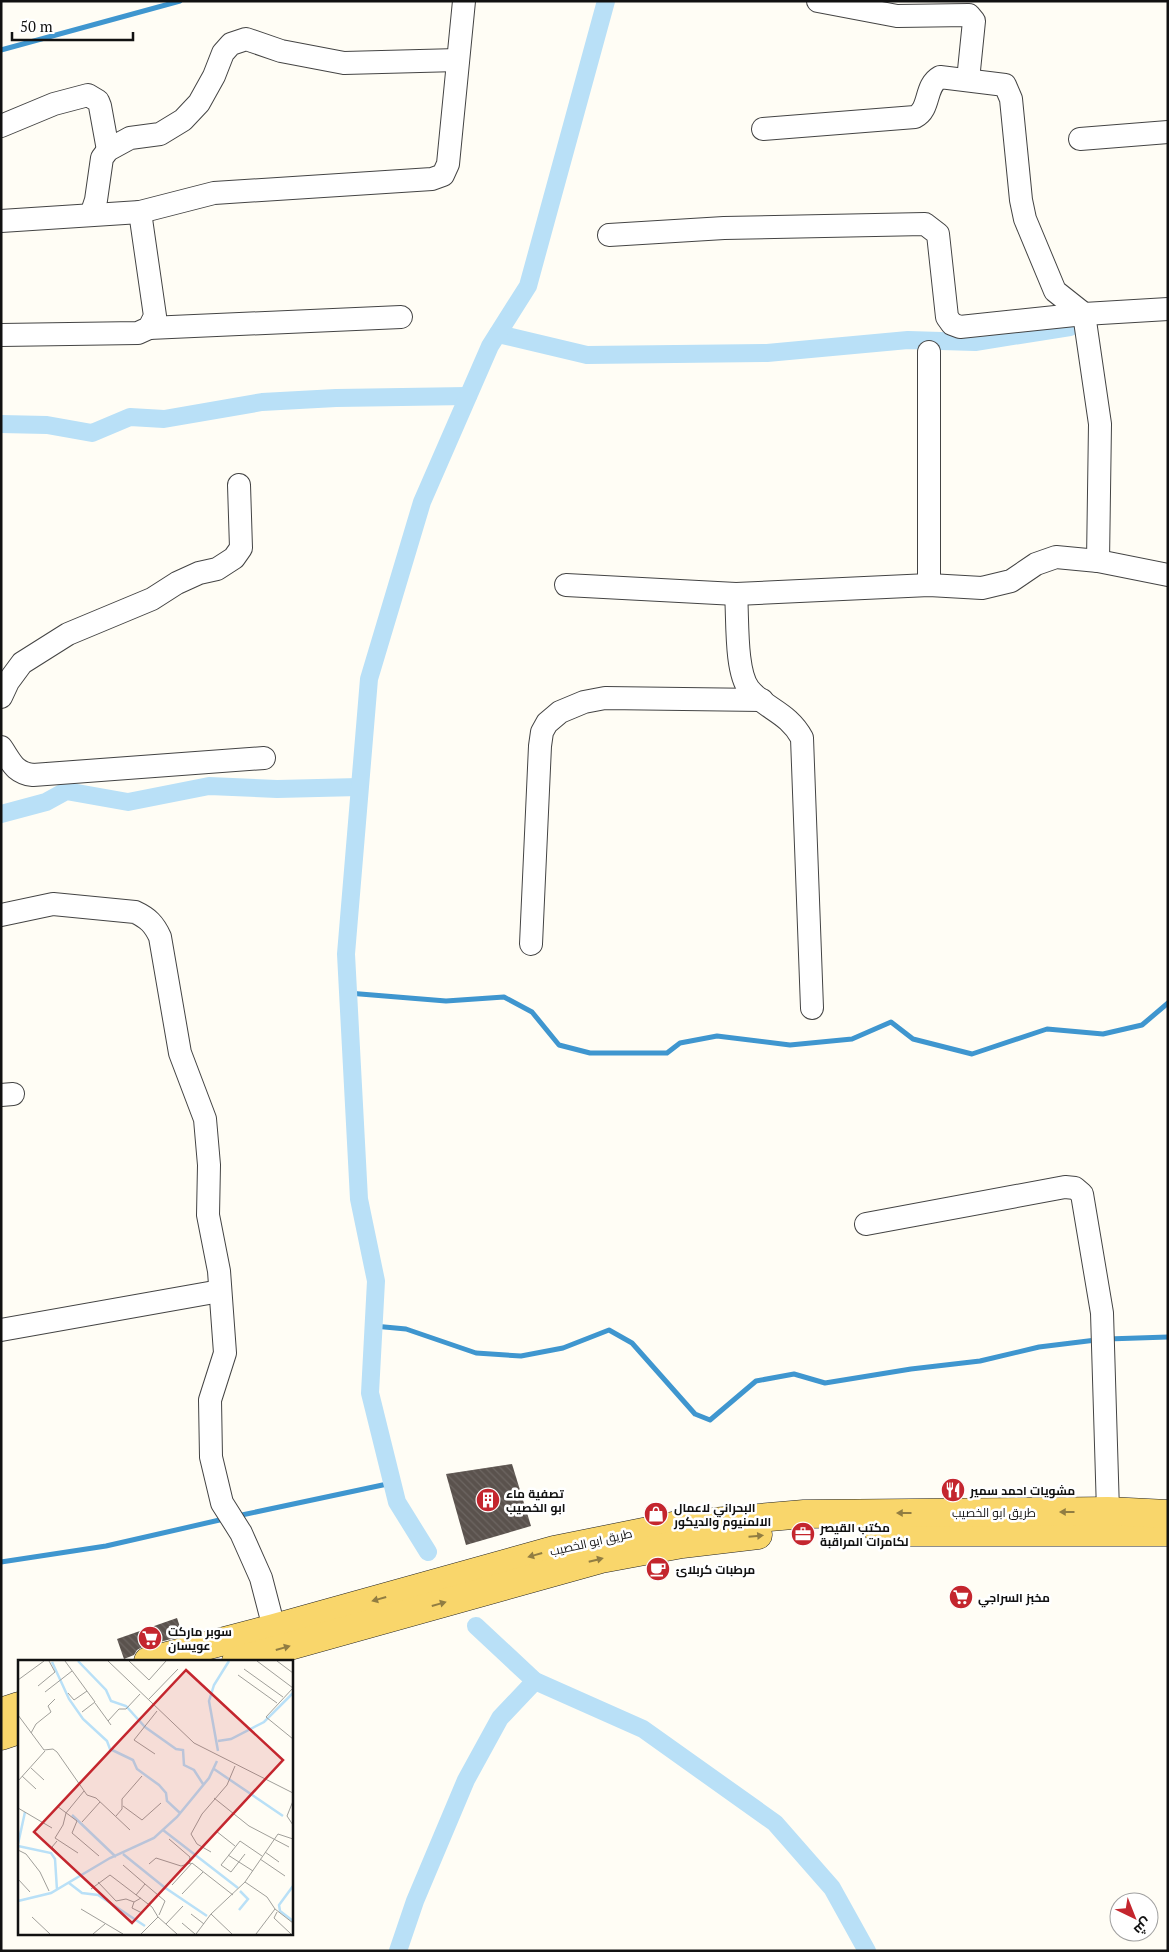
<svg xmlns="http://www.w3.org/2000/svg" width="1169" height="1952" font-family="'PT Serif',Cairo,serif">
<style>
.lines{fill:none;stroke-linecap:round;stroke-linejoin:round}
.stream{stroke:#3f96cf;stroke-width:5}
.canal{stroke:#b9e0f7;stroke-width:18}
.building{fill:url(#building-back-hatch)}
.minor-casing{stroke:#444;stroke-width:24}
.major-casing{stroke:#222;stroke-width:29}
.minor{stroke:#fff;stroke-width:22}
.major{stroke:#f9d66b;stroke-width:28}
.oneway{fill:#917d42}
.labels{text-anchor:middle;dominant-baseline:central;stroke-width:5;stroke-linejoin:round;paint-order:stroke}
.poi-label{font-size:12px;font-weight:bold;fill:#111;stroke:#fff;text-anchor:start}
.street-label{font-size:12px;fill:#111;stroke:#fff}
.inset-river{fill:none;stroke:#b9e0f7;stroke-width:2.5}
.inset-road{fill:none;stroke:#a09f9a;stroke-width:1}
.view{fill:#c4262e;fill-opacity:0.15;stroke:#c4262e;stroke-width:2.5}
.inset-edge{fill:none;stroke:#111;stroke-width:2.5}
</style>
<defs>
<pattern id="building-back-hatch" width="6" height="6" patternUnits="userSpaceOnUse" patternTransform="scale(1.25)"><rect width="6" height="6" fill="#5a524d"/><path d="M-1 5l2 2M0 0l6 6M5-1l2 2" fill="none" stroke="#6d6662"/></pattern>
</defs>
<rect width="100%" height="100%" fill="#fffdf5"/>
<g class="lines">
<g class="stream">
<path d="M1 50 180 1"/>
<path d="M348 993 446 1001 504 997 532 1012 559 1045 590 1053H667L680 1043 717 1036 790 1045 852 1039 891 1022 913 1039 972 1054 1047 1029 1103 1034 1142 1025 1168 1003"/>
<path d="M374 1326 406 1329 476 1353 521 1356 563 1348 609 1330 632 1343 695 1414 710 1420 756 1381 794 1374 825 1383 911 1369 980 1361 1039 1347 1096 1340"/>
<path d="M1107 1339 1168 1337"/>
<path d="M237 1516 392 1483"/>
<path d="M1 1562 106 1546 224 1519"/>
</g>
<g class="canal">
<path d="M498 334 587 355 767 353 908 340 975 342 1070 327"/>
<path d="M1 424 47 425 92 433 130 417 164 419 262 402 336 398 468 396"/>
<path d="M1 814 46 802 66 791 128 802 209 786 277 789 359 787"/>
<path d="M428 1552 397 1502 370 1393 376 1281 359 1199 346 954 369 679 422 502 490 346 528 286 606 1"/>
<path d="M476 1626 535 1681 643 1729 775 1823 832 1888 867 1951"/>
<path d="M398 1951 415 1901 466 1780 500 1718 535 1681"/>
</g>
</g>
<g class="building">
<path d="M512 1464 531 1526 466 1545 446 1474Z"/>
<path d="M177 1618 183 1636 144 1646 137 1650 134 1655 124 1659 117 1639Z"/>
</g>
<g class="lines">
<g class="minor-casing">
<g id="minor">
<path d="M818 1 897 16 969 15 974 21 968 80"/>
<path d="M1 126 54 104 88 95 98 101 100 106 108 150"/>
<path d="M763 129 915 117C931 109 924 86 940 77L1005 85 1011 99 1021 200 1025 219 1055 291 1084 314 1100 424 1098 561"/>
<path d="M1080 139 1168 132"/>
<path d="M91 215 96 200 102 158 108 150 130 138 160 134 183 120 199 103 214 76 223 53 231 44 246 39 281 51 344 63 458 60"/>
<path d="M1 221 140 212 214 193 432 179 443 175 448 164 464 1"/>
<path d="M609 235 724 228 925 224 938 234 947 317 952 324 960 327 1084 314 1168 309"/>
<path d="M149 328 401 317"/>
<path d="M1 335 138 333 149 328 155 316 140 212"/>
<path d="M929 352V585"/>
<path d="M566 585 736 594 929 585 982 588 1011 581 1036 564 1056 557 1098 561 1168 575"/>
<path d="M736 594C738 618 735 671 749 689 765 709 788 712 802 738L812 1008"/>
<path d="M1 697 8 682 22 663 68 634 152 599 177 583 199 573 217 569 234 558 241 548 239 485"/>
<path d="M1 747C11 761 14 773 33 775L264 758"/>
<path d="M1 915 53 904 135 912C148 918 154 924 160 937L180 1053 205 1119 209 1165 208 1215 219 1271 225 1353 210 1400 211 1457 222 1503 241 1533 261 1578 274 1628"/>
<path d="M531 944 540 746 542 732 547 723 560 712 584 702 605 698 762 700"/>
<path d="M1 1095 13 1094"/>
<path d="M866 1224 1065 1187 1075 1188 1082 1194 1102 1313 1108 1511"/>
<path d="M1 1330 220 1291"/>
</g>
</g>
<g class="major-casing">
<g id="major">
<path d="M879 1532H1168"/>
<path d="M148 1661 274 1628 554 1550 678 1525 804 1514 1108 1511 1168 1514"/>
<path d="M236 1661 601 1559 682 1544 758 1535"/>
<path d="M1 1712 19 1706"/>
<path d="M1 1736 19 1730"/>
</g>
</g>
<use href="#minor" class="minor"/>
<use href="#major" class="major"/>
</g>
<defs><path id="oneway-solid" d="M-6-.8H1V-3.2L6.5 0L1 3.2V.8H-6Z" transform="scale(1.25)"/></defs>
<g class="oneway">
<use href="#oneway-solid" transform="translate(1067 1512) rotate(180)"/>
<use href="#oneway-solid" transform="translate(904 1513) rotate(180)"/>
<use href="#oneway-solid" transform="translate(756 1536) rotate(-5)"/>
<use href="#oneway-solid" transform="translate(535 1555) rotate(164)"/>
<use href="#oneway-solid" transform="translate(596 1560) rotate(-14)"/>
<use href="#oneway-solid" transform="translate(379 1599) rotate(164)"/>
<use href="#oneway-solid" transform="translate(439 1604) rotate(-16)"/>
<use href="#oneway-solid" transform="translate(283 1648) rotate(-16)"/>
</g>
<defs>
<g id="restaurant-disc" transform="scale(1.25)"><circle r="9.5" fill="#c4262e" stroke="#fff"/><path d="M-5-6h1v4h1v-4h1v4h1v-4h1v5L-1.5 .5V6h-2V.5L-5-1ZM5-6V6H3V1.5H1.5Q1.5-4 5-6Z" fill="#fff"/></g>
<g id="building-disc" transform="scale(1.25)"><circle r="9.5" fill="#c4262e" stroke="#fff"/><path d="M-4-6H4V6H1V3H-1V6H-4ZM-2.5-4.3h1.7v1.8h-1.7ZM.8-4.3h1.7v1.8H.8ZM-2.5-1h1.7V.8h-1.7ZM.8-1h1.7V.8H.8Z" fill="#fff"/></g>
<g id="shop-disc" transform="scale(1.25)"><circle r="9.5" fill="#c4262e" stroke="#fff"/><path d="M-5-2.5h2.3a2.7 3.5 0 0 1 5.4 0H5L5.5 6h-11ZM-1.5-2.5h3a1.5 2.3 0 0 0-3 0Z" fill="#fff"/></g>
<g id="office-disc" transform="scale(1.25)"><circle r="9.5" fill="#c4262e" stroke="#fff"/><path d="M-6-3h4V-5.5h4V-3h4V5H-6ZM-1-4.5V-3h2v-1.5ZM-6 0V1H6V0Z" fill="#fff"/></g>
<g id="cafe-disc" transform="scale(1.25)"><circle r="9.5" fill="#c4262e" stroke="#fff"/><path d="M-5.5-4.5H6V0H3Q3 3.5 0 3.5H-2.5Q-5.5 3.5-5.5 0ZM3-3.2v2h1.7v-2ZM-6 4.5H4V6H-6Z" fill="#fff"/></g>
<g id="supermarket-disc" transform="scale(1.25)"><circle r="9.5" fill="#c4262e" stroke="#fff"/><path d="M-6-5.5h2.5l.6 2H6L4.5 2H-2.5L-4.4-4H-6ZM-1.5 3.2a1.3 1.3 0 1 0 .1 0ZM3 3.2a1.3 1.3 0 1 0 .1 0Z" fill="#fff"/></g>
</defs>
<g fill-rule="evenodd">
<use href="#restaurant-disc" x="953" y="1490"/>
<use href="#building-disc" x="488" y="1500"/>
<use href="#shop-disc" x="656" y="1514"/>
<use href="#office-disc" x="803" y="1534"/>
<use href="#cafe-disc" x="658" y="1569"/>
<use href="#supermarket-disc" x="961" y="1597"/>
<use href="#supermarket-disc" x="150" y="1638"/>
</g>
<g class="labels">
<g class="poi-label">
<text x="970" y="1490">مشويات احمد سمير</text>
<text x="506" y="1493">تصفية ماء<tspan x="506" dy="14">ابو الخصيب</tspan></text>
<text x="674" y="1507">البحراني لاعمال<tspan x="674" dy="14">الالمنيوم والديكور</tspan></text>
<text x="820" y="1527">مكتب القيصر<tspan x="820" dy="14">لكامرات المراقبة</tspan></text>
<text x="676" y="1569">مرطبات كربلائ</text>
<text x="978" y="1597">مخبز السراجي</text>
<text x="168" y="1631">سوبر ماركت<tspan x="168" dy="14">عويسان</tspan></text>
</g>
<g class="street-label">
<text x="994" y="1512">طريق ابو الخصيب</text>
<text transform="translate(591 1542) rotate(-13)">طريق ابو الخصيب</text>
</g>
</g>
<g transform="translate(18 1660)">
<rect width="275" height="275" fill="#fffdf5"/>
<path class="inset-river" d="M60 1 88 30 93 41 108 46 127 67 158 89 165 90 166 105 176 110 185 124M34 2 51 39 65 59 89 81 92 89 115 100 119 109 141 125 148 133 149 141 162 153M200 81 213 79 246 62 275 33M200 91 191 41 196 25 211 1M196 109 265 156M54 155 98 197M145 170 220 228M0 184 7 152M0 186 33 193 37 199 39 230M105 194 146 227 189 256M51 223 64 233 80 235 127 266M275 226 261 245 262 251 275 261M0 241 33 233 92 198 136 178 159 157 191 118 199 101M221 250 230 239 222 231"/>
<path class="inset-road" d="M47 1 77 42 64 52M90 1 176 83 275 133M111 1 131 20 148 1M239 1 275 28M259 1 275 13M226 9 265 37M220 15 259 43M0 20 26 1M20 26 37 12 31 1M275 28 248 57 275 79M27 32 54 11M50 33 56 40 69 31M131 39 160 9M77 43 93 65M0 55 26 90 35 89 39 92 69 135 78 138 112 170M90 61 101 49H108L122 34M13 73 18 64 33 52 30 46 37 39M137 94 116 80 139 51M13 108 26 120M4 116 18 129M0 121 27 91M196 138 231 166 271 187M275 141 269 156 275 165M39 146 59 161 54 173 81 196M105 146 124 160 143 143M0 148 34 168M98 156 104 149V139L124 116M64 162 82 142M198 171 217 186M151 179 172 197 171 203M39 181 34 187 47 201M0 190 8 194 22 212 31 231M193 192 179 184 173 174 184 154 209 125 217 106M247 192 261 202M60 193 37 178 45 165 48 153 66 131M227 194 213 212 203 205 222 181 244 196M210 195 235 211M242 199 267 216M131 204 138 198 163 206 173 203M105 205 127 224M0 219 12 232M80 222 98 241 108 239 116 242 123 238M227 222 249 237 257 249 275 263M154 225 174 203 215 235M73 229 92 215 134 247 140 257M164 234 185 212M118 235 127 224 147 241 141 255M116 242 114 248 124 253M63 249 105 274M259 252 256 258 273 274M173 254 186 264M193 254 214 274M14 257 32 274M164 263 177 274M148 264 165 246M75 274 87 264M123 274 140 257 159 274M178 274 193 254 227 222 260 174 275 179M238 274 257 249"/>
<path class="view" d="M168 10 265 100 114 263 16 172Z"/>
<rect width="275" height="275" class="inset-edge"/>
</g>
<rect width="1169" height="1952" fill="none" stroke="#111111" stroke-width="5"/>
<g transform="translate(1134 1917) rotate(137)"><circle r="24" fill="#ffffff" stroke="#a0a0a0"/>
<path d="M0-4L9 19L0 12L-9 19Z" fill="#c4262e"/>
<text y="-8" font-size="14" font-weight="bold" text-anchor="middle" fill="#111111">ش</text>
</g>
<path d="M12 32v8h121v-8" fill="none" stroke="#111111" stroke-width="2.5"/>
<text x="20" y="32" font-size="15" fill="#111111" stroke="#ffffff" stroke-width="4" paint-order="stroke">50 m</text>
</svg>
